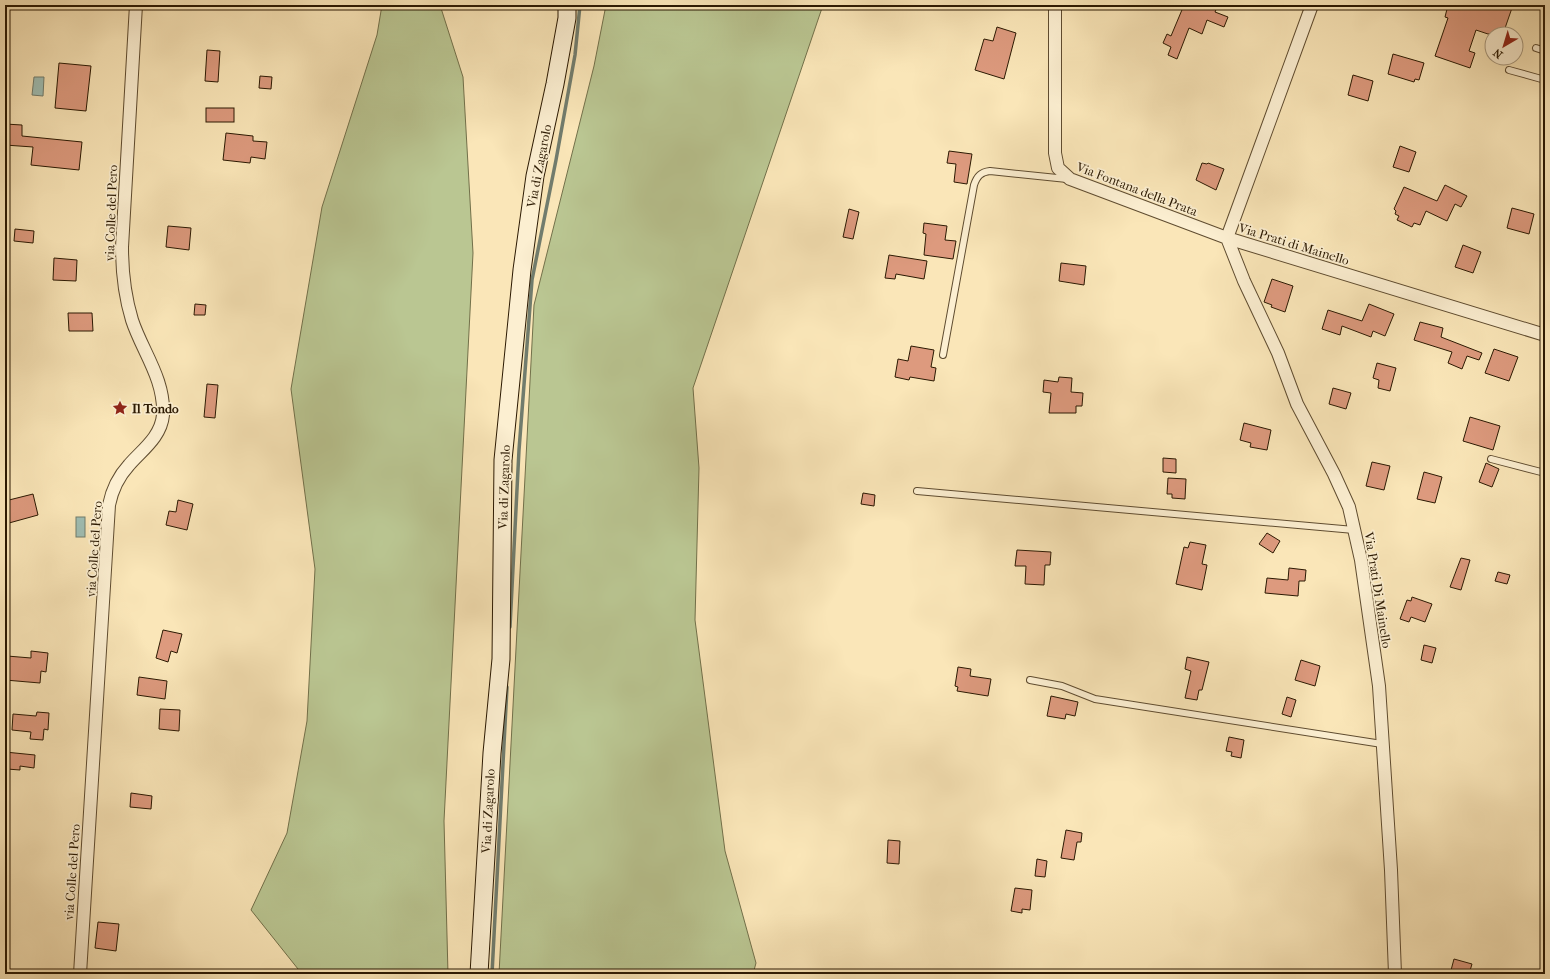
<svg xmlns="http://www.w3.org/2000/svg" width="1550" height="979" font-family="'IM FELL French Canon',serif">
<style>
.green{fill:#bac692;stroke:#72704a}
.water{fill:#9fbeb4;stroke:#717c6d}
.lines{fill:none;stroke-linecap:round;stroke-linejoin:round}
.stream{stroke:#717c6d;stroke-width:3.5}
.building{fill:#dd9a7e;stroke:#2b1902}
.service-casing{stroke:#5f4c30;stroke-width:8}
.minor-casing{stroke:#5f4c30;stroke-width:14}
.secondary-casing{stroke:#2b1902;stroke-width:19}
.service{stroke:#fcefd1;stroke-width:6}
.minor{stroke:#fcefd1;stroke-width:12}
.secondary{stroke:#fcefd1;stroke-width:17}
.labels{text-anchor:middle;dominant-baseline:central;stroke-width:3.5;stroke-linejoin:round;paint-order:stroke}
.street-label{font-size:13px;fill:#2b1902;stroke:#fcefd1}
.poi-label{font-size:13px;font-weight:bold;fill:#2b1902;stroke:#fcefd1;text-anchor:start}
</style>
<rect width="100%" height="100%" fill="#fae6b8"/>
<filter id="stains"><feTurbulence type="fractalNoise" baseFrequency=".005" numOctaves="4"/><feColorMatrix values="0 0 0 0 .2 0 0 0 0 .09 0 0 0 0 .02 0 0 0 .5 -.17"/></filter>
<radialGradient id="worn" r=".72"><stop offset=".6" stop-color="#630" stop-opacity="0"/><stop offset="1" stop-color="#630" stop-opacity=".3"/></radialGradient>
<g class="green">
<path d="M382 5H440L463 77 473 253 444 821 448 974H302L251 910 287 833 307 721 315 569 291 389 322 207 377 35Z"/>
<path d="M606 5H823L693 388 699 468 695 620 725 851 756 963 753 974H499L534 305 594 66Z"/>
</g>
<g class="water">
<path d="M34 77H44L43 96 32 95Z"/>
<rect x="76" y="517" width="9" height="20"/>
</g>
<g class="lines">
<g class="stream">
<path d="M510 627 519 450 532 280 556 160 575 55 580 5"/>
<path d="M492 974 507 687"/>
</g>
</g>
<g class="building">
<path d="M1184 5H1218L1215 12 1228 17 1224 27 1207 20 1202 34 1189 28 1177 59 1168 55 1171 47 1163 43 1167 34 1171 36Z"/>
<path d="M1448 5H1513L1503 34H1488L1476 30 1469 51 1475 53 1470 68 1435 56 1448 18 1445 17Z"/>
<path d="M997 27 1016 33 1004 79 975 70 984 39 993 41Z"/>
<path d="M207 50 220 51 218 82 205 81Z"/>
<path d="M1393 54 1424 63 1419 80 1415 79 1414 82 1388 74Z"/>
<path d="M59 63 91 66 86 111 55 108Z"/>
<path d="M1353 75 1373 81 1368 101 1348 95Z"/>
<path d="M260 76 272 77 271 89 259 88Z"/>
<rect x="206" y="108" width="28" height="14"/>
<path d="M5 124 22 125V136L82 142 79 170 31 165 33 147 5 145Z"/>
<path d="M226 133 253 136V141L267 142 265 159 251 157 250 163 223 160Z"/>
<path d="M1400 146 1416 152 1409 172 1393 167Z"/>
<path d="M949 151 972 154 967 184 954 182 956 164 947 163Z"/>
<path d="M1202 163 1207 164 1208 163 1224 169 1216 190 1196 180Z"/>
<path d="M1445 185 1467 196 1461 207 1455 204 1447 221 1426 211 1420 225 1414 223 1412 227 1397 220 1399 216 1395 214 1396 211 1394 209 1404 187 1437 201Z"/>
<path d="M1512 208 1534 214 1529 234 1507 228Z"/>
<path d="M849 209 859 212 853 239 843 237Z"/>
<path d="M924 223 947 226 945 240 956 241 953 259 924 255 926 234 923 233Z"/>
<path d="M168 226 191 228 189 250 166 247Z"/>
<path d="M15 229 34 231 33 243 14 241Z"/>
<path d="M1463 245 1481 252 1473 273 1455 267Z"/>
<path d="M889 255 927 261 924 279 896 274 895 279 885 278Z"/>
<path d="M54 258 77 260 76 281 53 280Z"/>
<path d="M1061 263 1086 266 1084 285 1059 281Z"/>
<path d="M1272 279 1293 286 1285 312 1271 307 1272 305 1264 302Z"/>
<path d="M195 304 206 305 205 315H194Z"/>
<path d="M1369 304 1394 314 1385 336 1373 331 1371 337 1342 326 1340 335 1322 329 1328 310 1362 321Z"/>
<path d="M68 313H92L93 331H69Z"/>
<path d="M1420 322 1443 328 1441 337 1482 353 1479 360 1467 356 1462 369 1448 363 1452 352 1414 340Z"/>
<path d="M911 346 934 350 931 367 936 368 934 381 910 377 909 380 895 377 898 359 908 361Z"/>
<path d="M1494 349 1518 357 1509 381 1485 373Z"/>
<path d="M1377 363 1396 368 1390 391 1378 388 1379 380 1373 378Z"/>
<path d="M1059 377 1072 378 1071 392 1083 393 1082 406H1076V413H1049L1051 393 1043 392 1044 380 1058 382Z"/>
<path d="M207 384 218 385 215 418 204 417Z"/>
<path d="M1333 388 1351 393 1346 409 1329 404Z"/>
<path d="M1470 417 1500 426 1493 450 1463 441Z"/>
<path d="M1244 423 1271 430 1267 450 1250 447 1251 443 1240 440Z"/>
<path d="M1163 458 1176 459V473L1163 472Z"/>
<path d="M1372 462 1390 466 1384 490 1366 486Z"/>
<path d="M1486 463 1499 469 1492 487 1479 482Z"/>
<path d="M1424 472 1442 477 1435 503 1417 499Z"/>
<path d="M1168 478 1186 479 1185 499 1172 498V494H1167Z"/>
<path d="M863 493 875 495 874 506 861 504Z"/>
<path d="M33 494 38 515 9 523 5 501Z"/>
<path d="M178 500 193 504 187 530 166 525 169 511 176 512Z"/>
<path d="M1267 533 1280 541 1273 553 1259 544Z"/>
<path d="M1190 542 1206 545 1202 564 1207 565 1202 590 1176 584 1184 547 1188 548Z"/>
<path d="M1017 550 1051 552 1050 565H1045L1044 585 1025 584 1026 566H1015Z"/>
<path d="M1461 558 1470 560 1461 590 1450 587Z"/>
<path d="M1289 568 1306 570 1305 581H1299L1298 596 1265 593 1267 578 1288 580Z"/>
<path d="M1498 572 1510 575 1507 584 1495 581Z"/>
<path d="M1412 597 1432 604 1425 622 1411 617 1409 622 1400 619 1407 600 1411 601Z"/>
<path d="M163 630 182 634 177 653 171 651 168 662 156 658Z"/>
<path d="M1424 645 1436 648 1432 663 1421 660Z"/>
<path d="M31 651 48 653 46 672 41 671 40 683 5 680 7 656 31 658Z"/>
<path d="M1187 657 1209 662 1202 690H1199L1197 700 1185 698 1191 671 1185 669Z"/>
<path d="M1301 660 1320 666 1315 686 1295 680Z"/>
<path d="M958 667 971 669 970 676 991 679 988 696 957 691 958 687 955 686Z"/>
<path d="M139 677 167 681 165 699 137 695Z"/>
<path d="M1051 696 1078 702 1075 716 1066 714 1065 719 1047 716Z"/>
<path d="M1287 697 1296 700 1291 717 1282 714Z"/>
<path d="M160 709 180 710 179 731 159 729Z"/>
<path d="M37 712 49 713 48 730 44 729 43 740 30 739 31 732 12 730 13 714 36 716Z"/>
<path d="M1229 737 1244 740 1241 758 1231 756 1232 752 1226 751Z"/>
<path d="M5 752 35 755 34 768 20 766V770L7 769Z"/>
<path d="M131 793 152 796 151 809 130 807Z"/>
<path d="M1066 830 1082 833 1081 842H1077L1074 860 1061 858Z"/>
<path d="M888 840 900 841 899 864 887 863Z"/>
<path d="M1037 859 1047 861 1045 877 1035 876Z"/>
<path d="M1015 888 1032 890 1030 910 1022 909V913L1011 911Z"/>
<path d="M98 922 119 924 116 951 95 948Z"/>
<path d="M1454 959 1472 964 1469 974H1450Z"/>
</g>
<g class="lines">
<g class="service-casing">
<g id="service">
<path d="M279 6V5"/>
<path d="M1536 48 1545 51"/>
<path d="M1509 70 1545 80"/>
<path d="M943 355 974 185C977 176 981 172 990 171L1067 179"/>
<path d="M1491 459 1545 473"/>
<path d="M917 491 1354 530"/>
<path d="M1030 680 1062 686 1095 699 1382 744"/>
</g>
</g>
<g class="minor-casing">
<g id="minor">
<path d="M1055 5V153L1058 168 1070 179 1227 238 1244 281 1278 353 1297 404 1334 474 1349 507 1361 560 1379 686 1391 870 1395 974"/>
<path d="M1312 5 1227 238 1545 335"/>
<path d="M80 974 109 505C112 490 118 477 129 465 142 450 161 437 163 415 165 379 142 351 132 320 125 297 122 271 122 247L136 5"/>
</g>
</g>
<g class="secondary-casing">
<path id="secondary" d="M479 974 492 753 501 659 503 460 522 270 535 176 555 84 567 18V5"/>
</g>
<use href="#service" class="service"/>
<use href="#minor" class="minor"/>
<use href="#secondary" class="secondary"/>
</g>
<defs>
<g id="sight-bare" transform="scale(1.2)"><path d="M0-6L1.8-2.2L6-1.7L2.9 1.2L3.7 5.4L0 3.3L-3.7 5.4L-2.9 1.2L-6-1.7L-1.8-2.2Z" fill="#8f2418" stroke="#fcefd1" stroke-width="2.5" paint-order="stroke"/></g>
</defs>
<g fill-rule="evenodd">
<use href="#sight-bare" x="120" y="408"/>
</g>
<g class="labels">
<g class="street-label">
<text transform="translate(539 166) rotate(-79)">Via di Zagarolo</text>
<text transform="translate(1137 189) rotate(21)">Via Fontana della Prata</text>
<text transform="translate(111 213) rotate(-88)">via Colle del Pero</text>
<text transform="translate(1294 244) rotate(17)">Via Prati di Mainello</text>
<text transform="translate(504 487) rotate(-88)">Via di Zagarolo</text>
<text transform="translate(94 549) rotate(-86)">via Colle del Pero</text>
<text transform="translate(1378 590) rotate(81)">Via Prati Di Mainello</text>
<text transform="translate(488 811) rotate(-87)">Via di Zagarolo</text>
<text transform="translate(72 872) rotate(-86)">via Colle del Pero</text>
</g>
<g class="poi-label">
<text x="132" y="408">Il Tondo</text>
</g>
</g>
<rect width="1550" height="979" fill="none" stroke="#fae6b8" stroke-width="20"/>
<rect x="6" y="6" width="1538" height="967" fill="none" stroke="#2b1902" stroke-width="2"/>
<rect x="10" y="10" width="1530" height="959" fill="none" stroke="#2b1902"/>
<g transform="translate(1504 46) rotate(218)"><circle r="19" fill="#fcefd1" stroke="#a8997e"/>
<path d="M0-3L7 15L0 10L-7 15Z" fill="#8f2418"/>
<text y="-6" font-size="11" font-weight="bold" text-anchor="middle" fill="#2b1902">N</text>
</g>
<rect width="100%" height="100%" filter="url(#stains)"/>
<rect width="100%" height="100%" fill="url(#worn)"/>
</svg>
